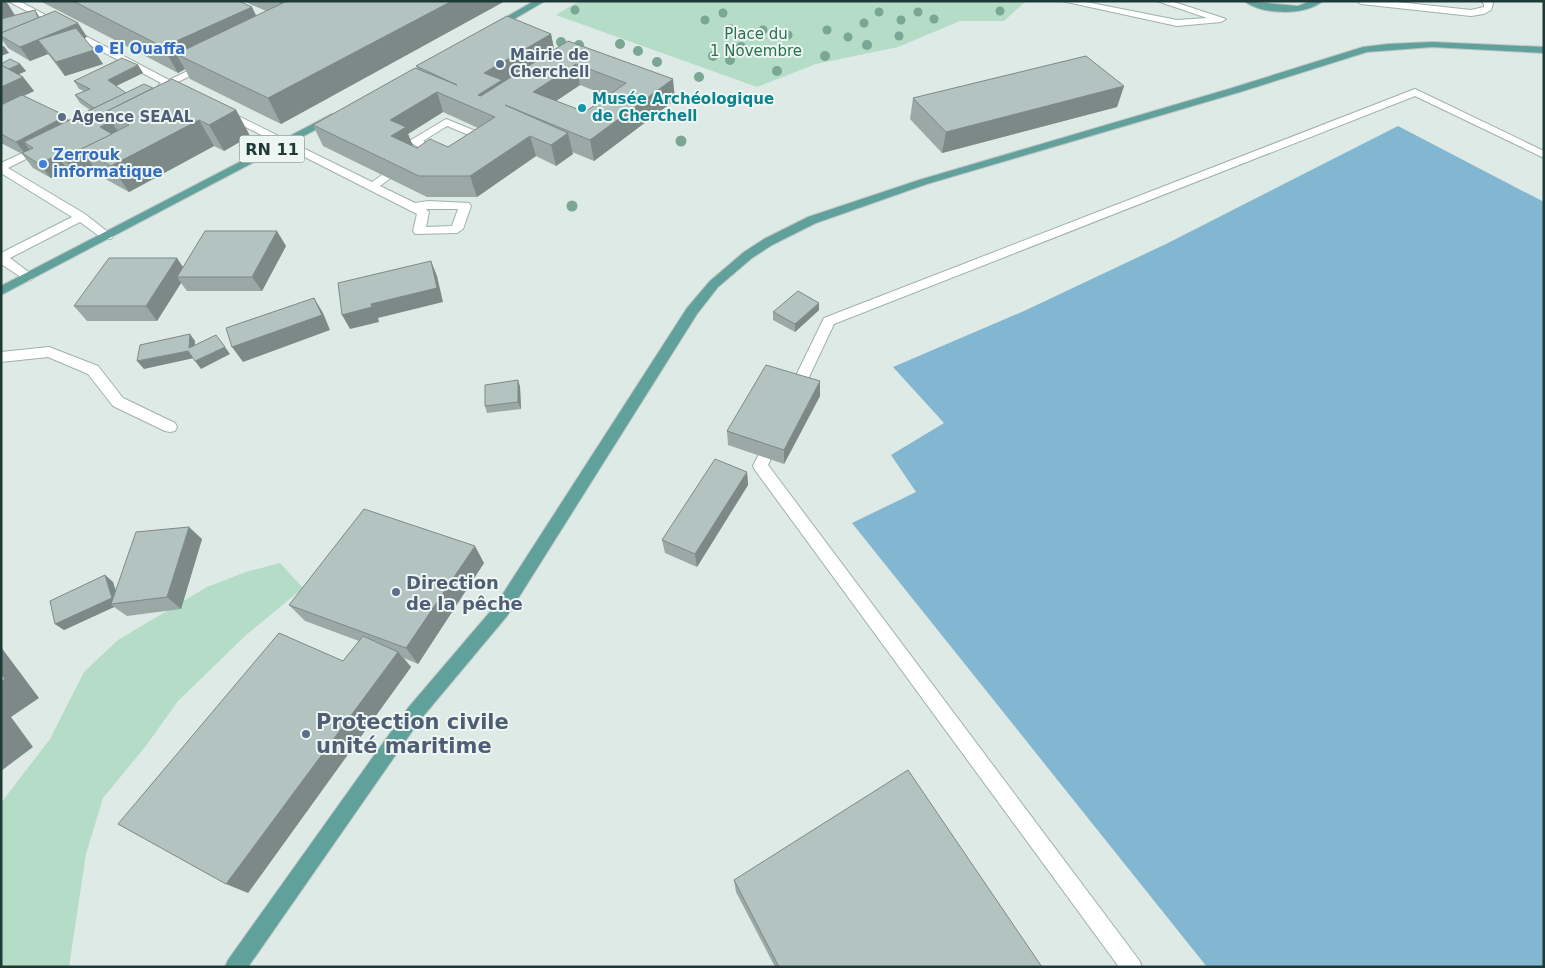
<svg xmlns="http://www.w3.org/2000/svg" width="1545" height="968" font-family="'DejaVu Sans',sans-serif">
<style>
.green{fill:#b5dcc6}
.water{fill:#83b7d1}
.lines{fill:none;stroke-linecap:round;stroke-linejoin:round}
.service-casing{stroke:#a0b1ae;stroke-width:2}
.minor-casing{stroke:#a0b1ae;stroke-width:2}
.primary-casing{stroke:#bcc4c3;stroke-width:2}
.service{fill:#fff;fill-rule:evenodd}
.minor{fill:#fff;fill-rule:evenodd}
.primary{fill:#60a19b;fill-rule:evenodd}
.tree{fill:#79a794}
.wall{fill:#9aa9a5;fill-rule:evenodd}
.shaded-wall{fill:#7d8986}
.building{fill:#b3c4c0;stroke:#7d8986;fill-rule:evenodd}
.shop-dot{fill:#3f7fe0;stroke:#edf6f3;stroke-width:2}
.service-dot{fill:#5c6f8a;stroke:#edf6f3;stroke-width:2}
.culture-dot{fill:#0f9aa8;stroke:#edf6f3;stroke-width:2}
.labels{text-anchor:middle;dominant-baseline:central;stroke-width:4;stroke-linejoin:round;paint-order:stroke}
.far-park-label{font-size:15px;fill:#287151;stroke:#edf6f3}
.far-shop-label{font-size:15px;font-weight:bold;fill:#366cbe;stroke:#edf6f3;text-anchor:start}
.far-service-label{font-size:15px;font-weight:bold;fill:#4e5e75;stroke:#edf6f3;text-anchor:start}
.far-culture-label{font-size:15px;font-weight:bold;fill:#0d838f;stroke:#edf6f3;text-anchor:start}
.shield{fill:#edf6f3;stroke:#5d726f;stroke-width:1}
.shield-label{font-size:16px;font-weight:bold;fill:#1f3937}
.service-label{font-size:18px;font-weight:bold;fill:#4e5e75;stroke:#edf6f3;text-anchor:start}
.near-service-label{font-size:21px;font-weight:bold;fill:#4e5e75;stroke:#edf6f3;text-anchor:start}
</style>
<rect width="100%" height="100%" fill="#ddeae6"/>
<g class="green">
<path d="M579 1H1026L1004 21H960L898 47 816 64 757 87 556 15Z"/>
<path d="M280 563 303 588 246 635 178 701 145 747 103 798 86 854 69 967H1V803L50 739 84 672 118 640 207 587 246 572Z"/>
</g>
<path class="water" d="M1398 126 1544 202V967H1207L852 523 916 492 891 455 944 423 893 367 1024 311 1168 243Z"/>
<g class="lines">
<g class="service-casing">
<g id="service">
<path d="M1062 1H1081L1177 20 1207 18 1157 1H1171L1226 19 1221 22 1177 26Z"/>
<path d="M1415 89 1544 151V158L1415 96 834 324 799 398 794 399 789 398 787 394 824 318Z"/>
<path d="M49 347 98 366 123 398 175 423 177 427 175 431 170 432 165 431 113 406 88 374 48 357 1 362V352Z"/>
<path d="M773 433 778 435 780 439 768 465 1139 960 1142 967H1119L755 470 753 466 766 439 768 435Z"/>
</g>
</g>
<g class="minor-casing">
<g id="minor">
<path d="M8 1H19L169 80 202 64 205 63 210 66 176 83 187 89V93H179L168 87 159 88 158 86 161 83Z"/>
<path d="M1357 1H1388L1471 10 1484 7V4L1481 1H1492L1493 3 1491 10 1484 14 1471 16 1361 4Z"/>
<path d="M224 109 372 182 382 175H390L392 177 380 186 415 203 428 201 469 203 471 206 463 229 457 233 415 234 413 231 417 214 220 114 219 112ZM426 209H458L452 226 426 227 429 212Z"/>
<path d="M446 119 488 136 489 138 483 143H475L474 141 476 138 447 126 423 141 435 148C431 154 425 158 418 156L417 154 422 149 410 142 411 140Z"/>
<path d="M42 144 46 145 47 147 46 149 8 168 85 214 113 236 111 239H103L80 222 10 258 31 274 33 277 31 280 27 281 1 264V253L72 217 1 173V163Z"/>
</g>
</g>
<g class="primary-casing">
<g id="primary">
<path d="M534 1H545L497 29 494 30 489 27Z"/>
<path d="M1244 1 1298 6 1311 1H1323C1305 16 1262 15 1244 1Z"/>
<path d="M1432 42 1544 47V53L1432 47 1367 52 1240 92 927 184 816 223 772 245 752 258 718 287 697 314 507 616 420 720 248 967H225L228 960 408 708 495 606 687 308 710 281 744 252 764 239 808 217 919 180 1232 88 1363 47 1388 44Z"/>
<path d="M332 114 336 115 337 117 336 119 1 295V286Z"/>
</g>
</g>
<use href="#service" class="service"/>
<use href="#minor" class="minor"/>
<use href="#primary" class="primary"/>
</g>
<g class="tree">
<circle cx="575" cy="10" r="4.5"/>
<circle cx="1000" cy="11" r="4.5"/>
<circle cx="879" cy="12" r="4.5"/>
<circle cx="918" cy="12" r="4.5"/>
<circle cx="723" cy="13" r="4.5"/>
<circle cx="934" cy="19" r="4.5"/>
<circle cx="705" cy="20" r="4.5"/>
<circle cx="901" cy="20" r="4.5"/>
<circle cx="864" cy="23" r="4.5"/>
<circle cx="731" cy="29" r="4.5"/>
<circle cx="763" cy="30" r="4.5"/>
<circle cx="827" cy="30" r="4.5"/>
<circle cx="788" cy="35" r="4.5"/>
<circle cx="899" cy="36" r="4.5"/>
<circle cx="848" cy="37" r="4.5"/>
<circle cx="561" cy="42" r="5"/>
<circle cx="620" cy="44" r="5"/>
<circle cx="579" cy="45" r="5"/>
<circle cx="867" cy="45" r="5"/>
<circle cx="741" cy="47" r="5"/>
<circle cx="638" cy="51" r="5"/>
<circle cx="713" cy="56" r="5"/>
<circle cx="825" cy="56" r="5"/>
<circle cx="730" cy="60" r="5"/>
<circle cx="657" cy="62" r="5"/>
<circle cx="777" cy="71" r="5"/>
<circle cx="699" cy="77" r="5"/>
<circle cx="681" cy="141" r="5.5"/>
<circle cx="572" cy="206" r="5.5"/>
</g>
<g class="wall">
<path d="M1 1H6L15 15 35 10 40 17 87 37 84 38 103 64 65 76 48 54 30 61 8 48 3 41H1Z"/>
<path d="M40 1H239L256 16 266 11 243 1H505L281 124 190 79 185 69 178 73Z"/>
<path d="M551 34 554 49 675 100 594 161 572 152 573 154 556 166 536 156 477 197H427L323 146 313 125 417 68 416 66ZM580 85 608 96 585 112 556 101ZM443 112 478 128 448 147 417 148 413 146 408 134Z"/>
<path d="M1 64H20L26 71 19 74 23 77 34 91 24 96 69 121 90 110 80 103 75 95 84 91 79 89 74 81 138 65 143 73 116 86 126 93 153 88 236 110 250 136 224 151 214 146 129 192 100 176 93 166 76 174 68 170 51 178 33 168 22 154 1 143Z"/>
<path d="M1124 86 1117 107 942 153 910 119 913 98Z"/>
<path d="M286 246 262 291H187L181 283 157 321H87L74 306Z"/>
<path d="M819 310 795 332 773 320V312Z"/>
<path d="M518 380 520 387 521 409 487 413 485 406Z"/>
<path d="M820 396 784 464 728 445 727 431Z"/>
<path d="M747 472 748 485 697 567 665 553 662 540Z"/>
<path d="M202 539 181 609 127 616 114 607 64 630 55 624 105 575 113 582 116 591Z"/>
<path d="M484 563 418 664 404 658 411 667 248 893 343 661 359 641 305 621 289 605Z"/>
<path d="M734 880 1042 967H775L736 892Z"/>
</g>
<g class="shaded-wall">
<path d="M6 1 15 16 1 21V3Z"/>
<path d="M279 1H326L287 20Z"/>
<path d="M452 1H505L281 124 268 98Z"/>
<path d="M252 7 264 32 176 54 185 69 178 73 163 47Z"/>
<path d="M78 23 87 37 49 53 38 40 48 54 30 61 20 47Z"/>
<path d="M551 34 555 54 487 113 478 95 484 73Z"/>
<path d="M4 46 9 53 1 56V47Z"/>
<path d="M94 50 103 64 65 76 56 62Z"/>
<path d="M20 64 26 71 11 78 5 71Z"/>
<path d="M576 64 580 85 538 113 533 92Z"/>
<path d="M138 65 143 73 112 88 108 80Z"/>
<path d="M23 77 34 91 1 106V87Z"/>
<path d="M673 79 675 100 594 161 590 140Z"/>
<path d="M1124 86 1117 107 942 153 946 132Z"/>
<path d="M437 92 443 112 408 134 414 148 391 136 390 120Z"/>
<path d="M236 110 250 136 224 151 209 125Z"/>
<path d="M66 116 76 131 24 142 33 154 27 156 16 142Z"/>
<path d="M199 120 214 146 129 192 111 166Z"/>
<path d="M111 121 121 136 83 151 100 127Z"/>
<path d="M568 133 573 154 556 166 551 145Z"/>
<path d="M530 136 536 156 477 197 470 176Z"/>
<path d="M82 151 93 166 76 174 65 160Z"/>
<path d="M57 155 68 170 51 178 39 164Z"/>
<path d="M277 231 286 246 262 291 252 277Z"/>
<path d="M177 258 187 273 177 277 181 283 157 321 146 306Z"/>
<path d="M431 261 437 276 443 302 378 318 379 322 350 329 342 315 371 304Z"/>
<path d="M314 298 323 313 330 330 243 362 232 347Z"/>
<path d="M819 303V310L795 332V324Z"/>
<path d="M190 334 195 341 194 356 189 348Z"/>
<path d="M225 347 230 354 201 369 195 361Z"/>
<path d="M188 351 194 358 144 369 137 361Z"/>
<path d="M518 380 520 387 521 409 518 402Z"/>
<path d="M820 381V396L784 464V450Z"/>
<path d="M747 472 748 485 697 567 695 554Z"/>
<path d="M189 527 202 539 181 609 167 597Z"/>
<path d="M475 546 484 563 418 664 406 648Z"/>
<path d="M105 575 113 582 120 604 119 603 111 604 114 607 64 630 55 624Z"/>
<path d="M1 647 39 698 11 717 33 747 1 771Z"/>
<path d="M398 652 411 667 248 893 226 884Z"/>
</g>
<g class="building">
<path d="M73 1H239L252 7 163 47Z"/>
<path d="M287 1H452L268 98 176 54Z"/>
<path d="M35 10 38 18 1 33V19Z"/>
<path d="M55 11 78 23 20 47 1 36V33Z"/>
<path d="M507 16 551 34 484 73 502 80 478 95 481 96 568 41 673 79 590 140 505 105 568 133 551 145 530 136 470 176H419L313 125 415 68 457 85 416 66ZM576 64 626 83 585 112 533 92ZM437 92 495 117 448 147 430 139 417 148 391 136 406 127 390 120Z"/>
<path d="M76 28 94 50 56 62 38 40Z"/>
<path d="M1086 56 1124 86 946 132 913 98Z"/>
<path d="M122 58 138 65 108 80 126 93 94 108 75 95 90 89 74 81Z"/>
<path d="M10 59 20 64 9 69 1 65V64Z"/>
<path d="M1 65 23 77 1 87Z"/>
<path d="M172 79 236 110 209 125 199 120 111 166 81 149 129 125 105 112Z"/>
<path d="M144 84 153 88 105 112 111 121 100 127 112 134 81 149 82 151 65 160 57 155 39 164 22 153 33 148 24 142Z"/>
<path d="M22 95 66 116 16 142 1 134V105Z"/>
<path d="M205 231H277L252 277H177Z"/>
<path d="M109 258H177L146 306H74Z"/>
<path d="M431 261 437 288 371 304 372 307 342 315 338 283Z"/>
<path d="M798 291 819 303 795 324 773 312Z"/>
<path d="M314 298 322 315 232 347 226 328Z"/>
<path d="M190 334 189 348 216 335 225 347 195 361 188 351 137 361 140 345Z"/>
<path d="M766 365 820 381 784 450 727 431Z"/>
<path d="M518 380V402L485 406V385Z"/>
<path d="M715 459 747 472 695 554 662 540Z"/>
<path d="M364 509 475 546 406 648 289 605Z"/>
<path d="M189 527 167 597 111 604 136 532Z"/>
<path d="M105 575 112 598 55 624 50 601Z"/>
<path d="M279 633 343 661 363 636 398 652 226 884 118 824Z"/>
<path d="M1 673 5 679 1 682Z"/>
<path d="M908 770 1042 967H779L734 880Z"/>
</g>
<g class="shop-dot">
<circle cx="99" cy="49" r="5"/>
<circle cx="43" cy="164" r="5"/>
</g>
<g class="service-dot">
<circle cx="500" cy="64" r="5"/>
<circle cx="62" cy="117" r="5"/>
<circle cx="396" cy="592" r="5"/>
<circle cx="306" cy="734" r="5"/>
</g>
<circle class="culture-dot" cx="582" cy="108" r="5"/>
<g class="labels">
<g class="far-park-label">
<text x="756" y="34">Place du<tspan x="756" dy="17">1 Novembre</tspan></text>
</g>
<g class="far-shop-label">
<text x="109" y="49">El Ouaffa</text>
<text x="53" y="155">Zerrouk<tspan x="53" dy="17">informatique</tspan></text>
</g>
<g class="far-service-label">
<text x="510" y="55">Mairie de<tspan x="510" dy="17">Cherchell</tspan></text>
<text x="72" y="117">Agence SEAAL</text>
</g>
<g class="far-culture-label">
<text x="592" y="99">Musée Archéologique<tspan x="592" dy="17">de Cherchell</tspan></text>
</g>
<rect class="shield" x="239.5" y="135.5" width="65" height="27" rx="4"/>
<g class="shield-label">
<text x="272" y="149">RN 11</text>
</g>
<g class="service-label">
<text x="406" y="582">Direction<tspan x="406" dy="21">de la pêche</tspan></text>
</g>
<g class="near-service-label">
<text x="316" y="722">Protection civile<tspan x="316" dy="24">unité maritime</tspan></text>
</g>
</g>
<rect width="1545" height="968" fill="none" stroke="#1f3937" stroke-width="5"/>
</svg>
